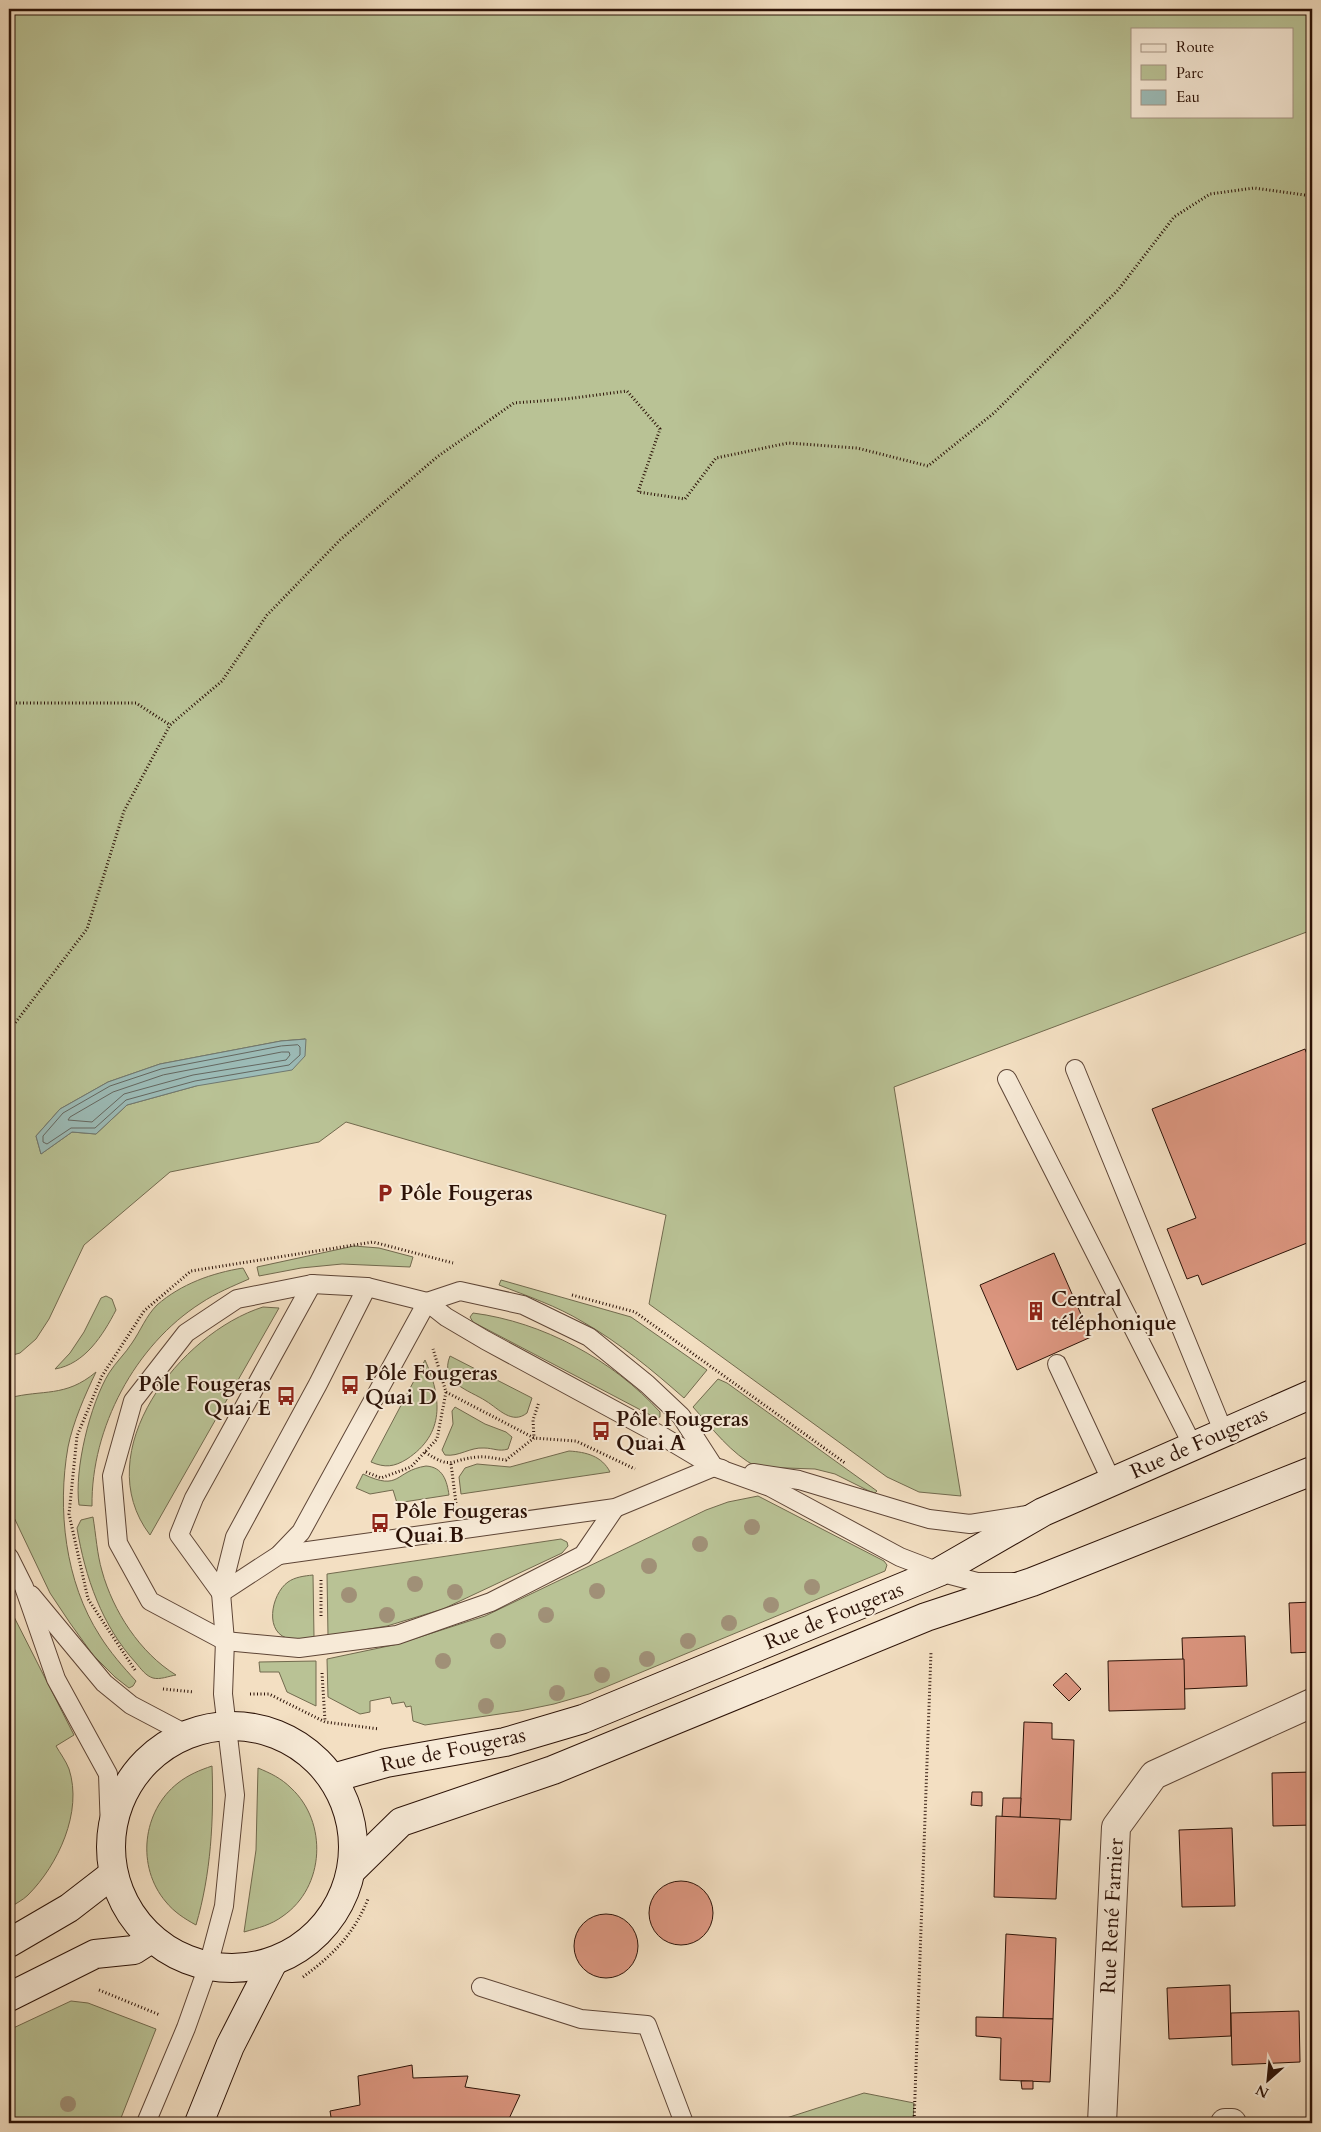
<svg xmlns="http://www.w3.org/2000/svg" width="1321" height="2132" font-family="Cardo,serif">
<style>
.green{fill:#b9c295;stroke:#726a4e;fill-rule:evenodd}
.water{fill:#9cbcb8;stroke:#6f7871}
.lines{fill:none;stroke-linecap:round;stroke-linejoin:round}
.shore{stroke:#646760;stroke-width:1}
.building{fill:#dc9680;stroke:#2c1207}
.lane-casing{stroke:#5e4536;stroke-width:20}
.street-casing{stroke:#5e4536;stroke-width:30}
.secondary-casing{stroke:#2c1207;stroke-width:30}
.path{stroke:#2c1207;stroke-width:3;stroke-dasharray:1 2.5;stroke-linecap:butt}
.lane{stroke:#f7ead7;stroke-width:18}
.street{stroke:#f7ead7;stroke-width:28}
.secondary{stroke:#f7ead7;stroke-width:28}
.tree{fill:#a09077}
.labels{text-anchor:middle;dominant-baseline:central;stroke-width:4;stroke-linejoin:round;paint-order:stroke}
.poi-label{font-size:21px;font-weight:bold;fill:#2c1207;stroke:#f7ead7;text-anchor:start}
.street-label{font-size:21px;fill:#2c1207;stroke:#f7ead7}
</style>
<rect width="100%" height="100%" fill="#f3dfc2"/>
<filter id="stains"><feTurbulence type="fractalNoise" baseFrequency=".004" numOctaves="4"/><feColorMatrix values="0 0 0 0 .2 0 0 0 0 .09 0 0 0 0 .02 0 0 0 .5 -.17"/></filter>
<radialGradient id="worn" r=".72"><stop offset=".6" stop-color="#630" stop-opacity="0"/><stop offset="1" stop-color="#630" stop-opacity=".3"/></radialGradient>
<g class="green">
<path d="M9 9H1312V930L894 1087 961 1496 919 1492 887 1477 649 1304 666 1215 346 1122 319 1142 170 1172 84 1245 49 1319 36 1339 20 1353 9 1356ZM1132 29H1292V116H1132ZM305 1039 196 1086 127 1105 96 1134 72 1132 41 1154 36 1136 60 1109 108 1082 160 1064 281 1041Z"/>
<path d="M354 1246 379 1248 413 1257 410 1267 342 1264 301 1268 259 1276 257 1267Z"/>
<path d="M243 1268 249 1279C233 1286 216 1293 201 1303 135 1345 91 1428 92 1506L79 1505C74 1470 90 1404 109 1373 116 1362 125 1354 132 1343 141 1330 146 1316 157 1305 181 1284 212 1273 243 1268Z"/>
<path d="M501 1280 631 1317 707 1370 684 1398C652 1370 620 1343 583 1322 557 1306 527 1296 499 1285Z"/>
<path d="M106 1296 112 1299 116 1310C103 1335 85 1364 55 1369L70 1353 84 1332 101 1298Z"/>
<path d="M263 1307 279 1308 150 1535C87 1452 180 1333 263 1307Z"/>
<path d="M473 1313C543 1322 613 1360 660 1412V1417L656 1418 473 1322 470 1317Z"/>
<path d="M450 1356 532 1398 527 1413C512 1425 499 1409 486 1401 469 1390 439 1383 450 1356Z"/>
<path d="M425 1360C442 1398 445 1434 407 1459 394 1467 385 1468 371 1462Z"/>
<path d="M96 1372C85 1395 73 1422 68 1447 57 1509 65 1582 100 1636 110 1652 123 1667 136 1681L133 1686 129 1688 115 1677 93 1655 70 1623 50 1593 9 1507V1398C43 1389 65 1398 96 1372Z"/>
<path d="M718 1379 727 1383 877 1491 875 1493 869 1491 835 1474 815 1469 757 1467C731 1454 712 1428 693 1407Z"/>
<path d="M455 1407 485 1424 506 1432 512 1437 508 1449C499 1452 493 1448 484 1448 470 1447 459 1457 445 1455L442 1450 453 1424 452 1411Z"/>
<path d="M569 1451C586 1452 602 1456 610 1472L461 1494 459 1477 465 1468 477 1464 510 1467Z"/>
<path d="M426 1466C443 1467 447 1481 449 1495L397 1503 393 1490 370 1494 356 1488 363 1474C401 1492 394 1471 426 1466Z"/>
<path d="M758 1496 884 1561 887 1565 885 1571 589 1694 554 1704 520 1711 425 1725 413 1721 411 1706 406 1707 404 1702 392 1704 390 1697 370 1701V1712L360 1714 328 1697 327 1659 398 1644 485 1616 706 1510 728 1502Z"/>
<path d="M93 1517C96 1535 97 1554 102 1571 113 1611 140 1653 176 1675 169 1676 160 1680 153 1678 146 1676 141 1669 136 1663 102 1626 85 1577 77 1528L81 1520Z"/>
<path d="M561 1539 567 1542 568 1546 562 1553 443 1609 387 1626 328 1636 327 1574Z"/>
<path d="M313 1575 314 1637C307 1638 298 1640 291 1639 263 1635 271 1594 288 1582 295 1577 304 1576 313 1575Z"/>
<path d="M9 1607 74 1735 56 1746C60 1753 66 1761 69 1769 83 1812 58 1865 28 1895 23 1900 15 1904 9 1908Z"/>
<path d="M316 1661V1706L287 1692 279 1672H260L259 1662Z"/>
<path d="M212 1766C214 1819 211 1874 196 1925 185 1919 174 1912 166 1902 136 1867 142 1811 178 1783 188 1775 200 1770 212 1766Z"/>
<path d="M258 1768C270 1773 281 1778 291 1788 328 1822 325 1887 283 1916 271 1925 258 1928 244 1932L256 1850Z"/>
<path d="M71 2001 88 2003 156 2029 119 2123H9V2030Z"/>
<path d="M864 2093 914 2103 913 2123H771Z"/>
</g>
<path class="water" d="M306 1039 305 1056 292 1070 196 1086 127 1105 96 1134 72 1132 41 1154 36 1136 60 1109 108 1082 160 1064 281 1041Z"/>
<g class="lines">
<g class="shore">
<path d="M298 1045 300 1047V1055L289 1065 195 1081 126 1100 95 1128H71L47 1144 43 1142V1136L63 1113 110 1086 161 1069 281 1046Z"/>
<path d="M282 1052H289L290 1055 286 1060 193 1075 124 1094 92 1122 68 1120 70 1117 113 1092 163 1075Z"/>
</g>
</g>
<g class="building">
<path d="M1305 1049 1312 1068V1241L1202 1285 1198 1275 1187 1279 1167 1229 1196 1218 1152 1109Z"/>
<path d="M1054 1253 1091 1337 1017 1370 980 1285Z"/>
<path d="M1312 1602V1652L1291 1653 1289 1603Z"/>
<path d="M1245 1636 1247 1686 1184 1689 1182 1638Z"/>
<path d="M1184 1659 1185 1709 1109 1711 1108 1661Z"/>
<path d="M1066 1673 1081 1689 1069 1701 1053 1685Z"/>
<path d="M1024 1722 1052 1723V1739L1074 1740 1071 1820 1020 1818Z"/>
<path d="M1312 1772V1825L1273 1826 1272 1773Z"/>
<path d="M972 1792H982V1806L971 1805Z"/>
<path d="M1003 1798H1021L1020 1818 1002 1817Z"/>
<path d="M996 1816 1060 1819 1056 1899 994 1897Z"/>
<path d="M1232 1828 1235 1906 1182 1907 1179 1830Z"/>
<circle cx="681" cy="1913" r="32"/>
<circle cx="606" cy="1946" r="32"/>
<path d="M1006 1934 1056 1938 1053 2019 1003 2018Z"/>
<path d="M1230 1985 1231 2036 1169 2039 1167 1988Z"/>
<path d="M1299 2011 1300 2062 1232 2065 1231 2013Z"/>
<path d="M976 2017 1053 2019 1050 2082 1000 2080 1001 2038 976 2036Z"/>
<path d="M412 2065 413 2078 468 2076 465 2087 520 2095 507 2123H332L330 2111 360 2105 358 2076Z"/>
<path d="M1021 2081H1033V2089H1022Z"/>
</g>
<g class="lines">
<g class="lane-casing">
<g id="lane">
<path d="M1075 1069 1224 1433"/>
<path d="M1007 1079 1193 1446"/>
<path d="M1057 1364 1112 1482"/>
<path d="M753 1473 799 1480 929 1519 970 1524 1027 1515"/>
<path d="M615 1508 583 1555 491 1602 397 1635 299 1648 225 1641 150 1601 118 1543 112 1476 133 1401 186 1333 237 1299 312 1284 367 1287 427 1302 446 1317 485 1340 662 1436 714 1467 770 1487 900 1557 939 1572 977 1582H1014"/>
<path d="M279 1555 615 1508 714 1467 722 1469"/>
<path d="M9 1557 24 1587 56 1679 108 1774 110 1831"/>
<path d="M221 1593 279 1555 301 1532 427 1302 460 1291 523 1305 589 1337 647 1384 681 1416 712 1464"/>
<path d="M221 1593 179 1535 194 1498 312 1284"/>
<path d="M31 1595 104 1683 131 1705 186 1734"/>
<path d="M481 1987 581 2019 647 2025 684 2123"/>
<path d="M146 2123 186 2028 208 1966 224 1906 235 1795 223 1694 225 1641 221 1593 235 1537 318 1384 367 1287"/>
</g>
</g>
<g class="street-casing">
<g id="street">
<path d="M1102 2123 1116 1827 1154 1775 1312 1703"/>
<path d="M1225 2123H1232"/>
</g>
</g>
<g class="secondary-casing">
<g id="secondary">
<circle cx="232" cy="1847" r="121"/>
<path d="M333 1778 386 1763 505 1742 583 1719 939 1572 1043 1512 1312 1394"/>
<path d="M353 1869 401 1822 553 1770 926 1617 1032 1582 1312 1471"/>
<path d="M9 1943 69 1908 113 1874"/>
<path d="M9 1997 95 1954 134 1950 151 1939"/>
<path d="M199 2123 230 2046 273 1962"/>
</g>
</g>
<g class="path">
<path d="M9 703H136L170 725"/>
<path d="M9 1031 87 929 124 811 170 725 222 681 267 615 340 540 437 457 514 403 566 399 627 391 660 429 638 492 685 499 716 458 788 443 857 448 928 466 994 413 1118 290 1174 217 1210 194 1254 188 1312 196"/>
<path d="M572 1295 635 1312 845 1463"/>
<path d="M446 1392 534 1438 576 1441 635 1469"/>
<path d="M425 1452C453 1471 450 1459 478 1457 487 1456 497 1459 506 1460L534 1438 533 1420 539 1402"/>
<path d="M451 1464 456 1503"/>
<path d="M366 1472 381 1478 411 1467 437 1439 446 1392 433 1349"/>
<path d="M321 1616V1578"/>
<path d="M135 1670 88 1599 69 1514 77 1436 102 1376 144 1311 191 1271 373 1242 453 1263"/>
<path d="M322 1673 325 1721"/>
<path d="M163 1689 194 1692"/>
<path d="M250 1694H269L325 1722 379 1729"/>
<path d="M303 1977C333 1955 354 1934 368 1899"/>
<path d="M99 1990 160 2015"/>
<path d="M914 2123 931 1652"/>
</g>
<use href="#lane" class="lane"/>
<use href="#street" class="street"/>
<use href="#secondary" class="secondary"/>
</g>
<g class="tree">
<circle cx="752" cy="1527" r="8"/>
<circle cx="700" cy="1544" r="8"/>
<circle cx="649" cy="1566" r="8"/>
<circle cx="415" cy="1584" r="8"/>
<circle cx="812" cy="1587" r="8"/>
<circle cx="597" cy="1591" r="8"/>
<circle cx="455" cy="1592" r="8"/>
<circle cx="349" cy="1595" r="8"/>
<circle cx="771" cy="1605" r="8"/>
<circle cx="387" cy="1615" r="8"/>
<circle cx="546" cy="1615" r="8"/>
<circle cx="729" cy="1623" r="8"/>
<circle cx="498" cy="1641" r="8"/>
<circle cx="688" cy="1641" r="8"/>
<circle cx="647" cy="1659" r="8"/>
<circle cx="443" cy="1661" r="8"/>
<circle cx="602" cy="1675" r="8"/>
<circle cx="557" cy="1693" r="8"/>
<circle cx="486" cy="1706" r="8"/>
<circle cx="68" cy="2104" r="8"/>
</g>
<defs>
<g id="parking-bare" transform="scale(1.5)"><path d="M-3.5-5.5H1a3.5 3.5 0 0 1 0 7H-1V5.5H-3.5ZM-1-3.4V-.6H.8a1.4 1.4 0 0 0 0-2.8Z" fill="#8f2418" stroke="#f7ead7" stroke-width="2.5" paint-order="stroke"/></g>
<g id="building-bare" transform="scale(1.5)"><path d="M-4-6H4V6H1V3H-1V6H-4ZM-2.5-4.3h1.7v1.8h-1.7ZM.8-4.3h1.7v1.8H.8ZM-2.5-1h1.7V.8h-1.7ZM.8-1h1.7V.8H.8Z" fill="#8f2418" stroke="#f7ead7" stroke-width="2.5" paint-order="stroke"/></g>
<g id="bus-bare" transform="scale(1.5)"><path d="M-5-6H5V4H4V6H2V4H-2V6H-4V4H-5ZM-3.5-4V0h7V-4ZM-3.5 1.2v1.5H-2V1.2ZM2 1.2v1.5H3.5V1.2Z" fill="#8f2418" stroke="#f7ead7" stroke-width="2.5" paint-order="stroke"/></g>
</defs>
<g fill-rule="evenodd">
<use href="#parking-bare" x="385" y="1193"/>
<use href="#building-bare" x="1036" y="1311"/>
<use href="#bus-bare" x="350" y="1385"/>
<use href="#bus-bare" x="286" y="1396"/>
<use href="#bus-bare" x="601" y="1431"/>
<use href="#bus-bare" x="380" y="1523"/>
</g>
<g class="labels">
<g class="poi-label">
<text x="400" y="1193">Pôle Fougeras</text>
<text x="1051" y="1299">Central<tspan x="1051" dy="24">téléphonique</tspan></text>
<text x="365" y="1373">Pôle Fougeras<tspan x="365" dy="24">Quai D</tspan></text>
<text x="271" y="1384" text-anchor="end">Pôle Fougeras<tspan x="271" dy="24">Quai E</tspan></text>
<text x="616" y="1419">Pôle Fougeras<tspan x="616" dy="24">Quai A</tspan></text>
<text x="395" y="1511">Pôle Fougeras<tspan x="395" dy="24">Quai B</tspan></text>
</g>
<g class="street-label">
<text transform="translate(1199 1443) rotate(-24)">Rue de Fougeras</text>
<text transform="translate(834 1616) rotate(-22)">Rue de Fougeras</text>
<text transform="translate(453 1750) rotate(-12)">Rue de Fougeras</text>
<text transform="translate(1112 1916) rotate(-87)">Rue René Farnier</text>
</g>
</g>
<rect width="1321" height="2132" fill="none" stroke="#f3dfc2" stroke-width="30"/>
<rect x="10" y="10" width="1301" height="2112" fill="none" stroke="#2c1207" stroke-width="2.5"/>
<rect x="15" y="15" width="1291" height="2102" fill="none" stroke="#2c1207"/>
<rect x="1131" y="28" width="162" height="90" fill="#f7ead7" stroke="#a69484"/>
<rect x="1141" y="44" width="25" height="8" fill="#f7ead7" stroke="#a69484"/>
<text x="1176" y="52" font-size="15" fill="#2c1207">Route</text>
<rect x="1141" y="65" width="25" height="15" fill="#b9c295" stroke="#a69484"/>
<text x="1176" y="78" font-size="15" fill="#2c1207">Parc</text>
<rect x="1141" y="90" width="25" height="15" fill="#9cbcb8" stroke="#a69484"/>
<text x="1176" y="102" font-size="15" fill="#2c1207">Eau</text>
<g transform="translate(1268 2080) rotate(207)" stroke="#f7ead7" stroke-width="4" paint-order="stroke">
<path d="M0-4L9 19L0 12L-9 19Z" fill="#2c1207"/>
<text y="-8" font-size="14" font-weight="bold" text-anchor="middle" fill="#2c1207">N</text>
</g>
<rect width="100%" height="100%" filter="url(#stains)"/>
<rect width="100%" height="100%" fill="url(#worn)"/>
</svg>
